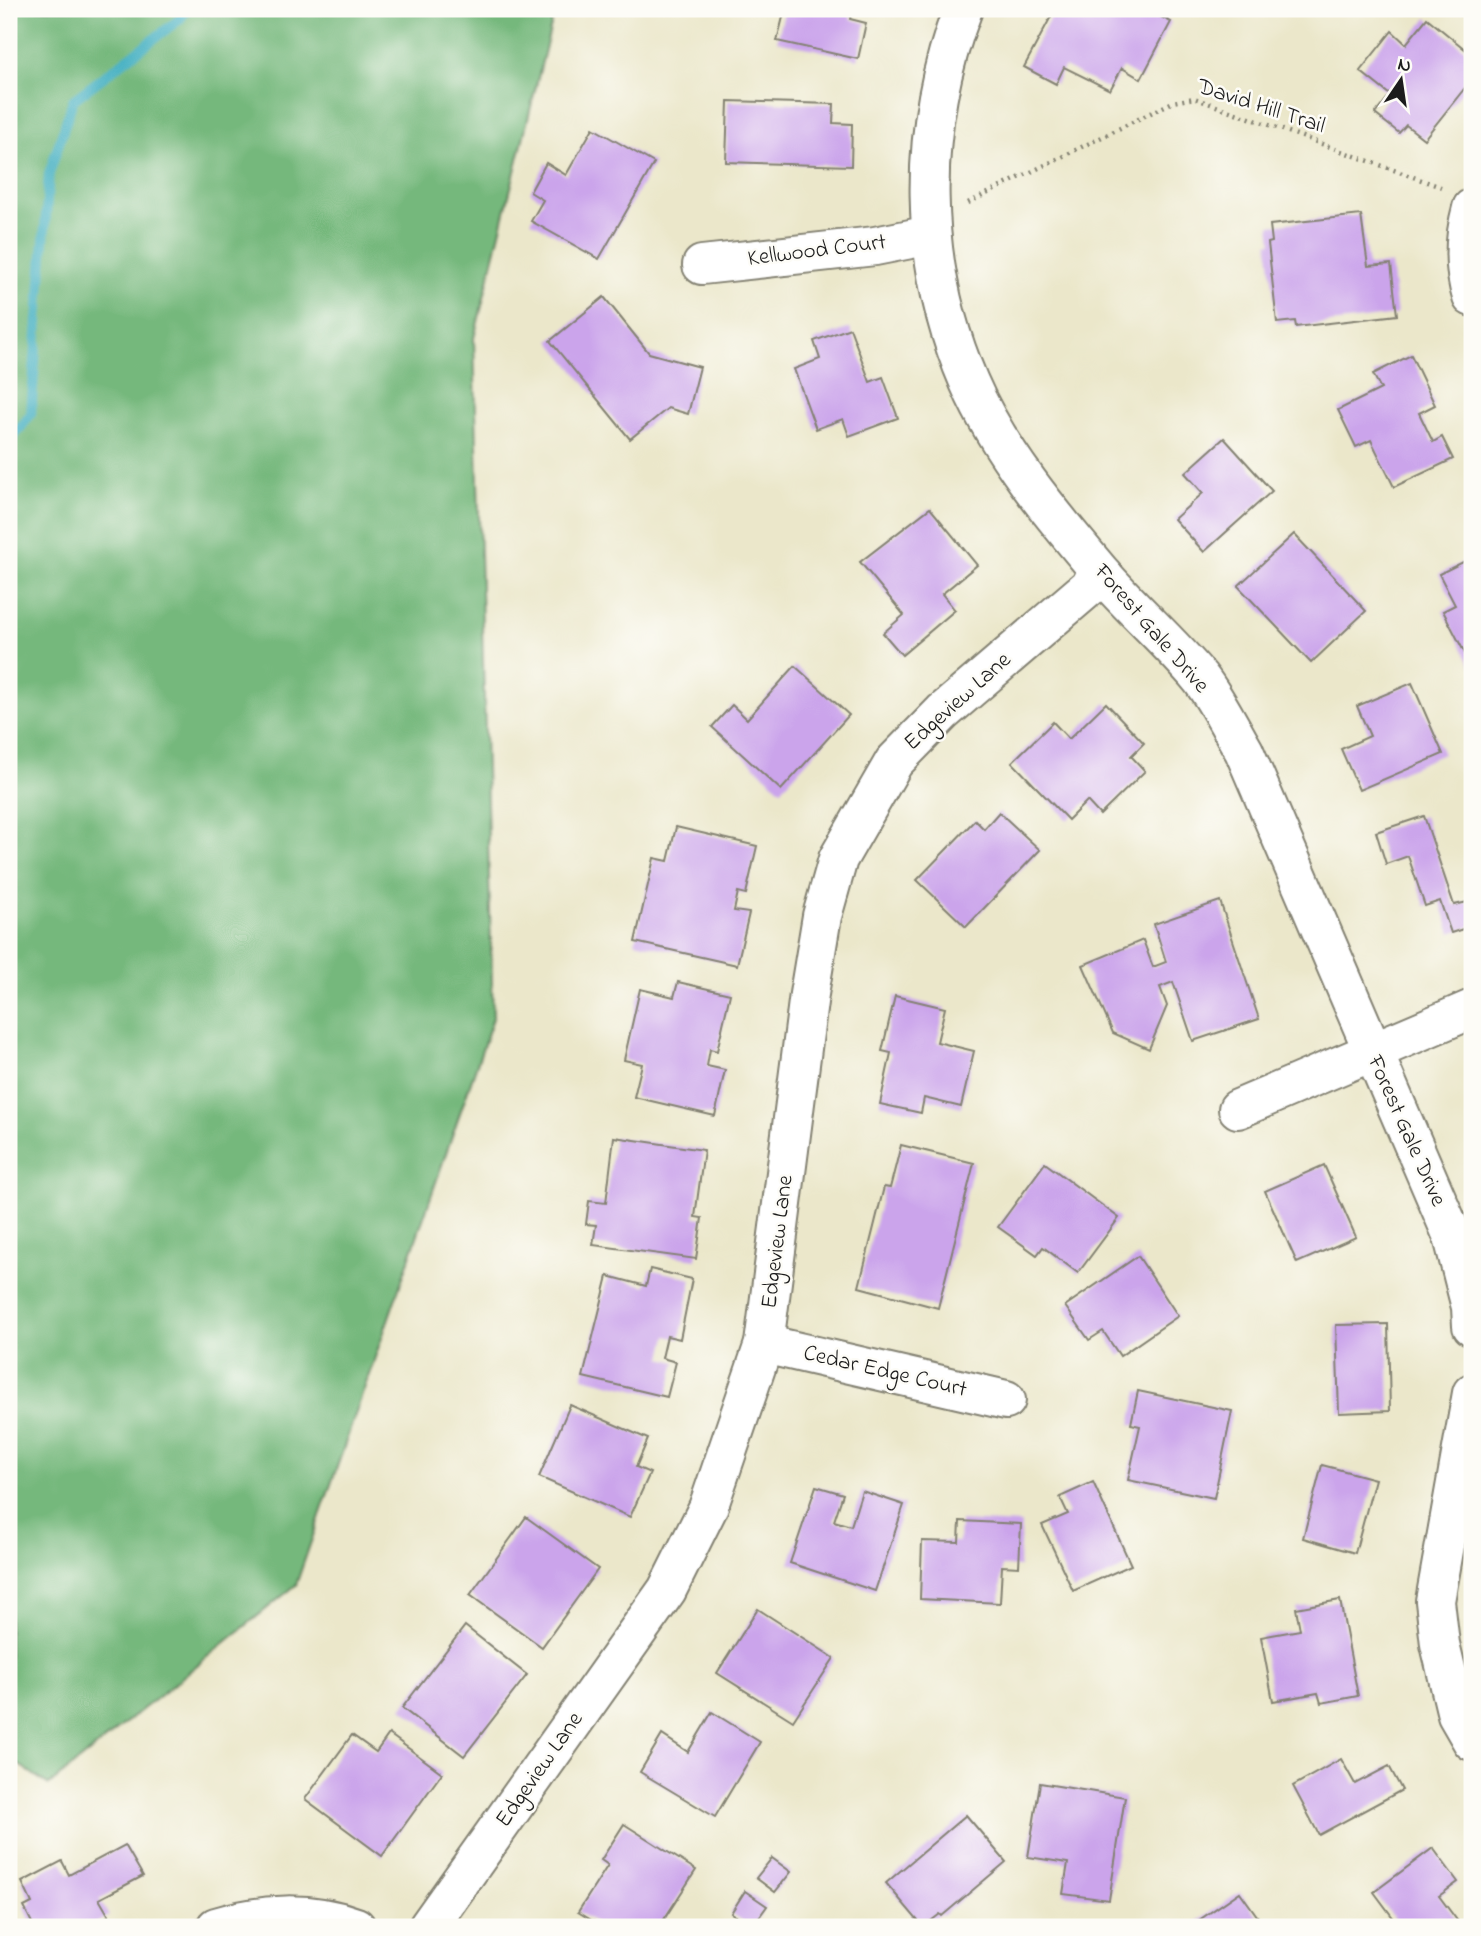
<svg xmlns="http://www.w3.org/2000/svg" width="1481" height="1936" font-family="'Indie Flower',sans-serif">
<style>
.forest{fill:#74b87c;stroke:#486a4c;stroke-width:2}
.lines{fill:none;stroke-linecap:round;stroke-linejoin:round}
.stream{stroke:#44b0c2;stroke-width:10}
.building{fill:#cba4eb}
.minor-casing{stroke:#848273;stroke-width:42}
.path{stroke:#848273;stroke-width:4.5;stroke-dasharray:2 5;stroke-linecap:butt}
.minor{stroke:#fff;stroke-width:38}
.labels{text-anchor:middle;dominant-baseline:central;stroke-width:5;stroke-linejoin:round;paint-order:stroke}
.street-label{font-size:23px;fill:#1c1c1c;stroke:#fdfcf7}
</style>
<rect width="100%" height="100%" fill="#fdfcf7"/>
<filter id="ink" filterUnits="userSpaceOnUse"><feTurbulence type="fractalNoise" baseFrequency=".0143" numOctaves="2"/><feDisplacementMap in="SourceGraphic" scale="14" xChannelSelector="R" yChannelSelector="G"/><feConvolveMatrix kernelMatrix="1 2 1 2 8 2 1 2 1" color-interpolation-filters="sRGB"/></filter>
<filter id="wash" filterUnits="userSpaceOnUse"><feTurbulence type="fractalNoise" baseFrequency=".00686" numOctaves="4" result="noise"/><feDisplacementMap in="SourceGraphic" scale="28" xChannelSelector="R" yChannelSelector="G"/><feGaussianBlur stdDeviation="1.57" result="paint"/><feColorMatrix in="noise" values="0 0 0 0 0 0 0 0 0 0 0 0 0 0 0 0 0 1.4 0 .05"/><feComposite in="paint" operator="in"/></filter>
<g filter="url(#wash)">
<rect width="100%" height="100%" fill="#ebe7ca"/>
<path class="forest" d="M9 9H555L474 338 493 1018 296 1585 49 1785 9 1758Z"/>
<g class="lines">
<path class="stream" d="M9 443 31 414 49 174 73 100 180 19 187 9"/>
</g>
<g id="blocks">
<g class="building">
<path d="M785 9H852L850 19 866 23 858 59 777 41Z"/>
<path d="M1055 9H1146L1171 22 1141 79 1122 68 1110 90 1064 67 1056 84 1024 67Z"/>
<path d="M1427 18 1472 55V79L1424 139 1406 125 1399 133 1375 114 1390 95 1360 71 1392 31 1406 44Z"/>
<path d="M728 101 834 104 833 123 852 124 851 166 726 162Z"/>
<path d="M593 128 654 163 599 259 531 221 543 200 530 192 546 163 566 175Z"/>
<path d="M1361 215 1368 266 1391 264 1397 315 1296 327 1295 321 1277 323 1268 243 1272 242 1270 225Z"/>
<path d="M604 297 649 353 700 367 688 414 668 408 630 439 550 341Z"/>
<path d="M850 328 870 382 883 377 898 418 849 436 843 419 816 429 794 369 820 359 814 341Z"/>
<path d="M1411 355 1435 405 1419 413 1433 442 1442 437 1453 459 1394 487 1371 440 1356 447 1338 410 1381 389 1373 374Z"/>
<path d="M1224 438 1272 491 1204 552 1174 519 1203 493 1185 473Z"/>
<path d="M930 508 977 565 942 594 955 610 902 655 883 633 904 615 860 562Z"/>
<path d="M1294 534 1366 611 1311 663 1238 586Z"/>
<path d="M1471 558 1472 560V667L1443 611 1455 605 1439 574Z"/>
<path d="M795 666 849 715 781 790 712 727 732 705 747 719Z"/>
<path d="M1412 683 1443 754 1359 790 1341 749 1370 736 1357 706Z"/>
<path d="M1106 703 1144 743 1131 756 1145 771 1100 815 1087 801 1068 820 1012 762 1053 722 1069 739Z"/>
<path d="M999 812 1040 850 966 927 917 880 975 820 984 829Z"/>
<path d="M1424 816 1454 905 1472 901V926L1451 933 1440 901 1425 906 1408 856 1386 864 1376 832Z"/>
<path d="M676 827 757 846 746 894 738 892 734 911 749 913 737 965 635 942 654 858 668 861Z"/>
<path d="M1220 901 1259 1019 1193 1041 1173 982 1160 987 1167 1006 1149 1049 1113 1033 1083 965 1143 940 1153 967 1166 962 1154 924Z"/>
<path d="M678 982 730 994 717 1051 710 1049 707 1066 725 1070 715 1116 634 1097 642 1064 624 1060 640 989 674 997Z"/>
<path d="M895 996 945 1008 937 1042 974 1051 961 1107 924 1098 921 1113 880 1104 891 1053 882 1051Z"/>
<path d="M614 1137 704 1150 695 1217 702 1218 696 1259 593 1245 596 1225 586 1224 589 1201 606 1203Z"/>
<path d="M901 1145 974 1163 938 1308 859 1287 884 1187 890 1188Z"/>
<path d="M1045 1163 1119 1218 1078 1273 1043 1247 1037 1255 998 1227Z"/>
<path d="M1324 1165 1356 1237 1297 1263 1265 1191Z"/>
<path d="M1138 1256 1178 1316 1120 1356 1103 1331 1089 1340 1065 1306Z"/>
<path d="M650 1269 692 1279 680 1339 667 1336 662 1358 676 1362 667 1397 583 1377 608 1276 646 1286Z"/>
<path d="M1388 1324 1390 1411 1339 1413 1336 1325Z"/>
<path d="M1138 1391 1232 1411 1214 1498 1128 1480 1140 1426 1131 1424Z"/>
<path d="M570 1405 648 1439 636 1467 650 1473 630 1517 539 1477Z"/>
<path d="M1322 1465 1375 1479 1355 1553 1303 1538Z"/>
<path d="M1093 1482 1131 1565 1073 1591 1042 1525 1068 1514 1060 1497Z"/>
<path d="M816 1486 843 1494 834 1521 851 1526 862 1491 904 1505 875 1591 790 1563Z"/>
<path d="M526 1517 598 1569 542 1647 470 1595Z"/>
<path d="M960 1521 1021 1524 1019 1567 1002 1566 1000 1603 920 1599 922 1541 959 1542Z"/>
<path d="M1340 1600 1358 1696 1321 1703 1318 1693 1273 1701 1261 1637 1300 1630 1296 1608Z"/>
<path d="M758 1609 834 1658 793 1721 717 1673Z"/>
<path d="M465 1626 527 1675 464 1756 402 1708Z"/>
<path d="M712 1712 760 1742 715 1817 640 1772 662 1735 688 1752Z"/>
<path d="M389 1734 442 1773 382 1856 305 1799 352 1735 376 1752Z"/>
<path d="M1341 1759 1355 1784 1389 1766 1402 1790 1319 1835 1293 1786Z"/>
<path d="M1040 1783 1125 1797 1109 1900 1063 1894 1068 1863 1028 1857Z"/>
<path d="M966 1815 1006 1862 942 1916 940 1914 923 1927 886 1883Z"/>
<path d="M624 1824 696 1870 659 1927H603L578 1912 608 1865 601 1860Z"/>
<path d="M125 1845 143 1876 99 1899 109 1916 89 1927H34L24 1907 32 1903 22 1882 62 1861 69 1875Z"/>
<path d="M1433 1848 1458 1882 1439 1896 1462 1927H1400L1374 1892Z"/>
<path d="M772 1858 791 1872 775 1892 756 1878Z"/>
<path d="M745 1891 767 1906 752 1927 731 1913Z"/>
<path d="M1240 1892 1265 1927H1189Z"/>
</g>
</g>
</g>
<g filter="url(#ink)">
<use href="#blocks" fill-opacity="0" stroke="#848273" stroke-width="2"/>
<g class="lines">
<g class="minor-casing">
<g id="minor">
<path d="M963 9C917 128 918 264 969 382 999 452 1053 516 1102 574 1133 610 1169 641 1200 678 1217 700 1230 727 1244 751L1453 1237 1471 1307 1472 1326"/>
<path d="M1472 208C1464 237 1463 268 1472 297"/>
<path d="M702 265 875 246 931 235"/>
<path d="M1238 1109 1472 1009"/>
<path d="M764 1344 1006 1400"/>
<path d="M1472 1393 1435 1601 1440 1644 1457 1715 1472 1741"/>
<path d="M216 1927C261 1913 311 1910 356 1927"/>
<path d="M428 1927 667 1590 708 1508 764 1344 809 994 822 916 838 859 894 762 943 712 1103 575"/>
</g>
</g>
<path class="path" d="M968 203 1173 102 1194 98 1441 187"/>
<use href="#minor" class="minor"/>
</g>
</g>
<g class="labels">
<g class="street-label">
<text transform="translate(1261 107) rotate(18)">David Hill Trail</text>
<text transform="translate(817 251) rotate(-7)">Kellwood Court</text>
<text transform="translate(1151 629) rotate(49)">Forest Gale Drive</text>
<text transform="translate(958 702) rotate(-42)">Edgeview Lane</text>
<text transform="translate(1406 1131) rotate(66)">Forest Gale Drive</text>
<text transform="translate(778 1242) rotate(-83)">Edgeview Lane</text>
<text transform="translate(885 1372) rotate(13)">Cedar Edge Court</text>
<text transform="translate(540 1770) rotate(-55)">Edgeview Lane</text>
</g>
</g>
<rect width="1481" height="1936" fill="none" stroke="#fdfcf7" stroke-width="35"/>
<g transform="translate(1401 80) rotate(13)" stroke="#fdfcf7" stroke-width="5" paint-order="stroke">
<path d="M0-5L12 26L0 18L-12 26Z" fill="#1c1c1c"/>
<text y="-10" font-size="19" font-weight="bold" text-anchor="middle" fill="#1c1c1c">N</text>
</g>
</svg>
